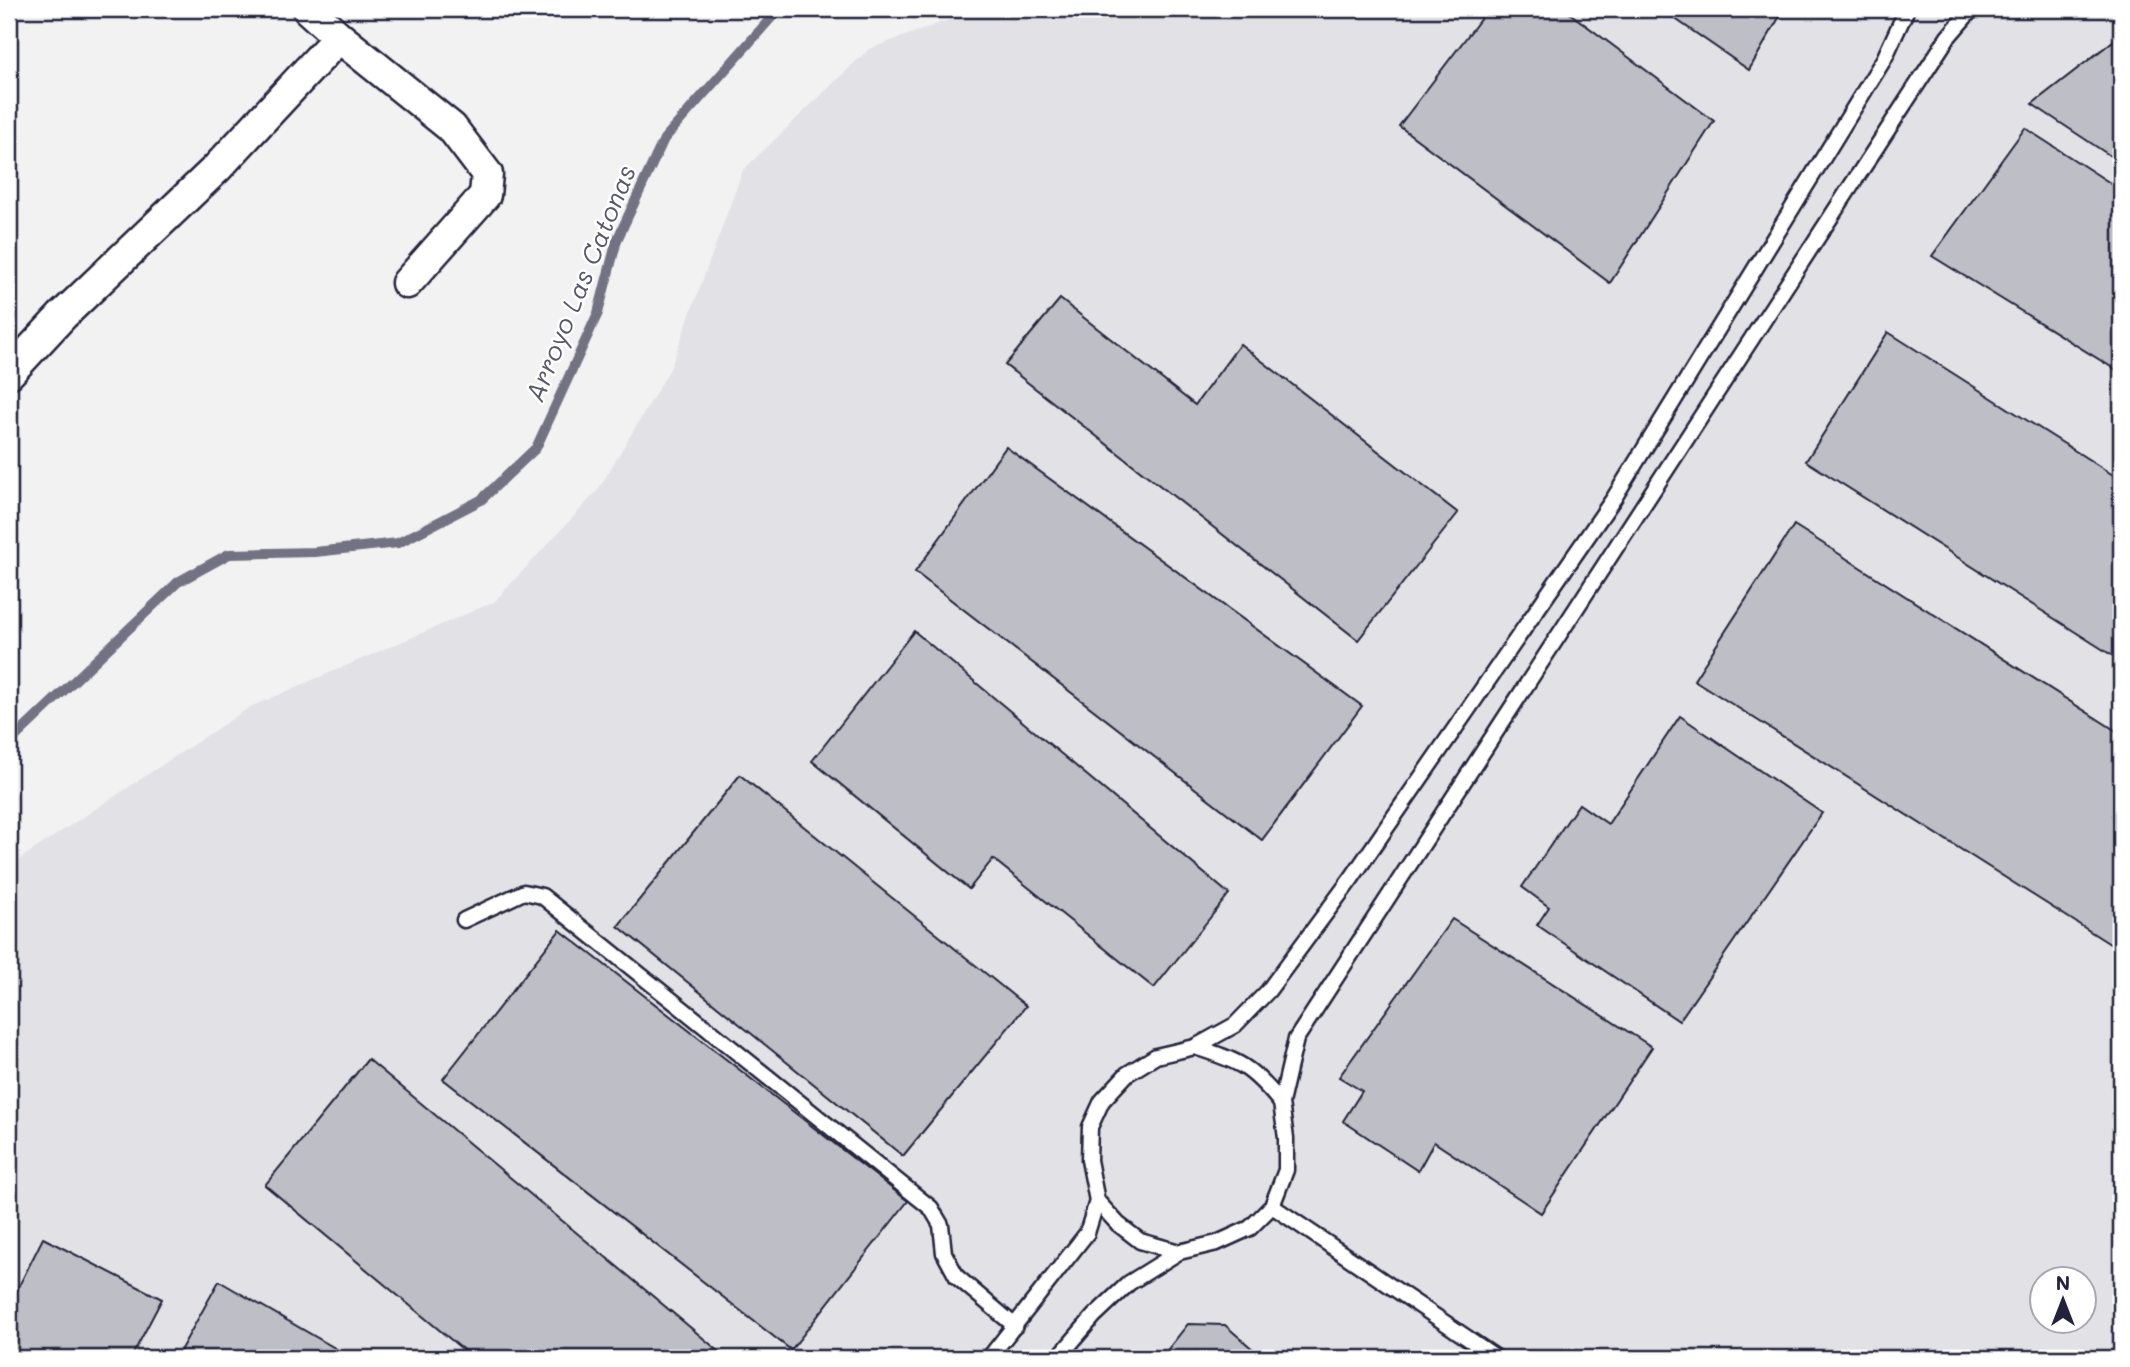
<svg xmlns="http://www.w3.org/2000/svg" width="2130" height="1367" font-family="Mali,sans-serif">
<style>
.built{fill:#e2e2e6;fill-rule:evenodd}
.lines{fill:none;stroke-linecap:round;stroke-linejoin:round}
.stream{stroke:#727282;stroke-width:10}
.building{fill:#bebec6;stroke:#22223b;stroke-width:2}
.service-casing{stroke:#22223b;stroke-width:19}
.minor-casing{stroke:#22223b;stroke-width:35}
.service{stroke:#fff;stroke-width:14}
.minor{stroke:#fff;stroke-width:30}
.labels{text-anchor:middle;dominant-baseline:central;stroke-width:5;stroke-linejoin:round;paint-order:stroke}
.water-label{font-size:26px;font-style:italic;fill:#58586b;stroke:#fff}
</style>
<rect width="100%" height="100%" fill="#f2f2f3"/>
<filter id="ink" filterUnits="userSpaceOnUse"><feTurbulence type="fractalNoise" baseFrequency=".0143" numOctaves="2"/><feDisplacementMap in="SourceGraphic" scale="14" xChannelSelector="R" yChannelSelector="G"/><feConvolveMatrix kernelMatrix="1 2 1 2 8 2 1 2 1" color-interpolation-filters="sRGB"/></filter>
<g filter="url(#ink)">
<path class="built" d="M979 9H2121V1358H9V866L250 707 494 602 598 490 670 369 743 170 869 49ZM2042 1280H2084V1322H2042Z"/>
<g class="lines">
<path class="stream" d="M9 743 178 582 229 554 315 552 398 543 481 500 536 448 598 313 617 240 664 139 779 9"/>
</g>
<g class="building">
<path d="M1488 9H1564L1714 121 1610 283 1399 126Z"/>
<path d="M1661 9H1784L1749 70Z"/>
<path d="M2121 29V163L2032 104 2113 41Z"/>
<path d="M2025 128 2121 190V373L1932 256Z"/>
<path d="M1060 299 1195 405 1240 344 1458 513 1358 640 1005 365Z"/>
<path d="M1888 332 2121 480V661L1806 461Z"/>
<path d="M1006 447 1362 706 1262 840 915 572Z"/>
<path d="M1794 525 2121 734V951L1694 680Z"/>
<path d="M914 631 1229 894 1154 988 993 859 969 889 812 761Z"/>
<path d="M1680 716 1822 813 1679 1021 1537 925 1549 907 1522 887 1579 804 1608 824Z"/>
<path d="M740 775 1026 1006 903 1156 618 926Z"/>
<path d="M1452 919 1652 1047 1541 1213 1434 1142 1418 1171 1343 1121 1362 1091 1339 1077Z"/>
<path d="M560 930 908 1201 791 1350 443 1079Z"/>
<path d="M368 1059 727 1358H473L265 1185Z"/>
<path d="M43 1238 162 1299 131 1358H9V1306Z"/>
<path d="M219 1281 352 1358H176Z"/>
<path d="M1188 1324 1225 1325 1263 1358H1161Z"/>
</g>
<g class="lines">
<g class="service-casing">
<g id="service">
<path d="M464 920 524 892 542 896 931 1208 941 1225 944 1253 957 1277 1015 1326"/>
<path d="M1195 1047C1239 1061 1251 1066 1281 1103"/>
<path d="M1097 1201 1118 1224 1140 1241 1179 1252"/>
<path d="M1272 1206 1497 1358"/>
<path d="M989 1358 1087 1233 1097 1201 1089 1160 1090 1127 1102 1101 1127 1074 1156 1056 1195 1047 1235 1025 1268 991 1351 879 1614 498 1884 59 1907 9"/>
<path d="M1058 1358 1094 1316 1129 1283 1179 1252 1217 1243 1250 1228 1272 1206 1286 1170V1138L1281 1103 1296 1039 1948 37 1972 9"/>
</g>
</g>
<g class="minor-casing">
<g id="minor">
<path d="M308 9 339 37 452 128 487 174 485 195 407 283"/>
<path d="M9 373 62 316 217 168 339 37"/>
</g>
</g>
<use href="#service" class="service"/>
<use href="#minor" class="minor"/>
</g>
</g>
<g class="labels">
<g class="water-label">
<text transform="translate(580 283) rotate(-68)">Arroyo Las Catonas</text>
</g>
</g>
<rect width="2130" height="1367" fill="none" stroke="#fff" stroke-width="35"/>
<rect x="18" y="18" width="2095" height="1332" fill="none" stroke="#22223b" stroke-width="2.5" filter="url(#ink)"/>
<g transform="translate(2063 1300)"><circle r="33" fill="#ffffff" stroke="#a7a7b1" stroke-width="2"/>
<path d="M0-5L12 26L0 18L-12 26Z" fill="#22223b"/>
<text y="-10" font-size="19" font-weight="bold" text-anchor="middle" fill="#22223b">N</text>
</g>
</svg>
